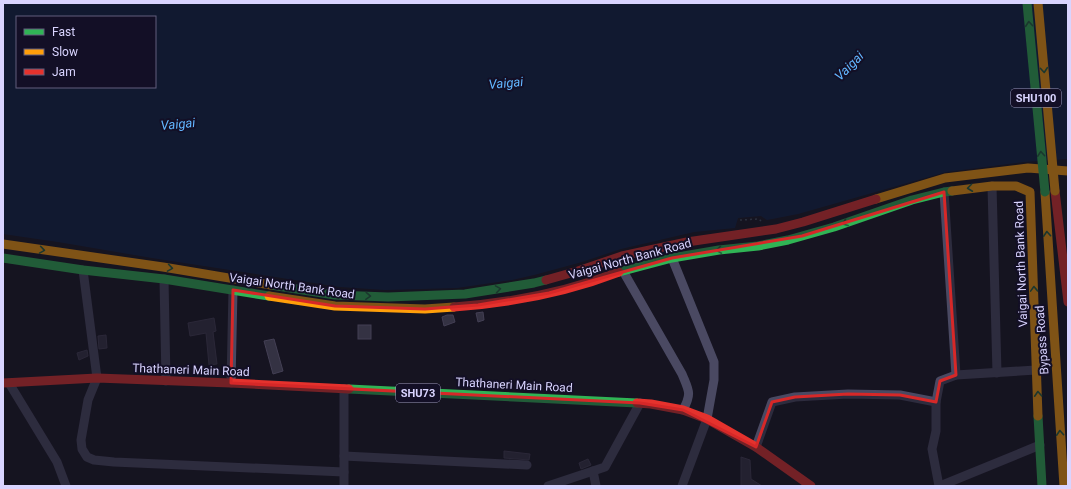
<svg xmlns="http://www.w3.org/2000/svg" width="1071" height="489" viewBox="0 0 1071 489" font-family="Roboto,sans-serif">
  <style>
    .water { fill: #0d2144; fill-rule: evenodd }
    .building { fill: #343243; stroke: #433f54 }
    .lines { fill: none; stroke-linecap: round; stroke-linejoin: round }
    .path { stroke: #44505f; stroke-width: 1.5; stroke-dasharray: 2 3; stroke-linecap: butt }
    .street { stroke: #4a4962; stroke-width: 9 }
    .fast { stroke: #30b455; stroke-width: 9 }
    .slow { stroke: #ff9f0a; stroke-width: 9 }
    .jam { stroke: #e5322d; stroke-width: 9 }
    .fast-bridge { stroke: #30b455; stroke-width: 9 }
    .slow-bridge { stroke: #ff9f0a; stroke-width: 9 }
    .oneway { stroke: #22623e }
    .marked { fill: none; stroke: #d62828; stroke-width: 3; stroke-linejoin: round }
    .labels { text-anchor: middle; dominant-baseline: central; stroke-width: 4; stroke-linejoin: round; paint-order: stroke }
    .shield { fill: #130f26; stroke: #9e99be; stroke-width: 1 }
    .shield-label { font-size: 11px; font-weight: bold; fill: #d9d4ff }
    .street-label { font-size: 12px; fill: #d9d4ff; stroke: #130f26 }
    .water-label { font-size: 13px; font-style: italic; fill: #62b6ff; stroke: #130f26 }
  </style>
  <rect width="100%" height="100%" fill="#161421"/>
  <path class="water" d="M3,3h1065v156l-44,3 -78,10 -148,42 -31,6 -6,-4 -23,2 -3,10 -41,4 -73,17 -39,13 -48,13 -22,5 -55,8 -72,2 -45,-3 -188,-29 -94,-16 -55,-8zM17,17h138v70h-138z"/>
  <g class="building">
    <path d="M483,312l1,8 -6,2 -2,-9z"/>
    <path d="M447,315h6l2,7 -11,4 -2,-9z"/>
    <path d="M214,318l2,13 -3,1 4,32 -8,1 -3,-32 -16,3 -2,-13z"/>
    <rect x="358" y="325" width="13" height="14"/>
    <path d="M106,335l1,13 -8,1 -1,-13z"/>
    <path d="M274,339l9,32 -10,3 -9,-33z"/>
    <path d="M87,350l1,6 -9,4 -2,-7z"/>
    <path d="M504,451l26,3 -1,6 -25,-2z"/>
    <path d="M741,457l9,3 1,19 11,7h-21z"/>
    <path d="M588,459l3,6 -10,4 -2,-6z"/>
  </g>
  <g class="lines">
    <path class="path" d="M740,220l19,-1 2,2"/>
    <g class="street">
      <path d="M992,186l5,187"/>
      <path d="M944,192l12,183"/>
      <path d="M672,258l42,104v18l-7,39 -25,67"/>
      <path d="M83,270l14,108 -9,22 -7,40 1,9 5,8 7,3 20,2 230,10"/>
      <path d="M623,271l59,103c7,17 10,19 1,36"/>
      <path d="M164,279l2,102"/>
      <path d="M9,383l48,79 9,24"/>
      <path d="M231,383l2,-93"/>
      <path d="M756,447l16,-45 23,-5 53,-3 52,1 36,7"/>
      <path d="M344,456l183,9"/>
      <path d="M593,471l3,15"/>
      <path d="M344,486v-97"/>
      <path d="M548,486l57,-19 35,-64"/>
      <path d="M939,486l-7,-37 4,-18v-29l4,-21 16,-6 80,-5"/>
      <path d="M940,486l100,-41"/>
    </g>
    <g class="fast">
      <path d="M3,258l80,12 81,9 105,17"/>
      <path d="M619,272l53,-14 47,-8 39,-4 30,-6 46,-13 78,-27 32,-8 8,-1"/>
      <path d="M271,285l64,10 53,2 77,-3 69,-11 12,-3"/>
      <path d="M349,389l288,14"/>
      <path d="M1038,416l4,70"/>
    </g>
    <g class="slow">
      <path d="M952,191l40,-5h24l14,6 8,224"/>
      <path d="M1045,192l19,294"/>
      <path d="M876,199l69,-21 83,-10 40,3"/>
      <path d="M3,244l160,23 108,18"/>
      <path d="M269,296l66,10 90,3 29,-2"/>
    </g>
    <g class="jam">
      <path d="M1055,191l13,111"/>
      <path d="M546,280l32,-9 44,-15 65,-14 89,-13 27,-7 73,-23"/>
      <path d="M454,307c56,-4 113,-15 165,-35"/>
      <path d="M3,383l94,-5 134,5 118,6"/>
      <path d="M637,403l14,1 32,6 24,9 49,28 55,39"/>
    </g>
    <path class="fast-bridge" d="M1027,3l18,189"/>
    <path class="slow-bridge" d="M1038,3l17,188"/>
  </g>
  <defs><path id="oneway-chevron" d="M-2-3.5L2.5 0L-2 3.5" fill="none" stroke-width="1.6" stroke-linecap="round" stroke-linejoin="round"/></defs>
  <g class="oneway">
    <use href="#oneway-chevron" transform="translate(1029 24) rotate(-95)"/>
    <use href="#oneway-chevron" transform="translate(1044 70) rotate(85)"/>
    <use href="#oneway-chevron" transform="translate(1041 154) rotate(-95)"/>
    <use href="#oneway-chevron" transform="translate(970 188) rotate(173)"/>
    <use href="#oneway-chevron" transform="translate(845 223) rotate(159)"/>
    <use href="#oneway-chevron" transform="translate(1047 234) rotate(-94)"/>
    <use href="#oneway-chevron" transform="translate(42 250) rotate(9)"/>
    <use href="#oneway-chevron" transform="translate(719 250) rotate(172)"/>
    <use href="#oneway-chevron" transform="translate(170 268) rotate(9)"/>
    <use href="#oneway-chevron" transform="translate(498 289) rotate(-9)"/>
    <use href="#oneway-chevron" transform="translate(1034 289) rotate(-92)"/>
    <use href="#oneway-chevron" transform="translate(368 296) rotate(3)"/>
    <use href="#oneway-chevron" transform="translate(1038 394) rotate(-93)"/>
    <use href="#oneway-chevron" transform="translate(1060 433) rotate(-94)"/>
  </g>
  <path d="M0 0H1071V489H0ZM944,192l12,183 -16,6 -4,21 -36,-7 -52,-1 -53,3 -23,5 -16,45 -73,-37 -43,-7 -409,-20 2,-93 102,16 90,3 53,-4 71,-12 123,-35 130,-22z" fill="#161421" fill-opacity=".55" fill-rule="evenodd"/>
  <path class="marked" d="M944,192l12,183 -16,6 -4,21 -36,-7 -52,-1 -53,3 -23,5 -16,45 -73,-37 -43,-7 -409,-20 2,-93 102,16 90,3 53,-4 71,-12 123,-35 130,-22z"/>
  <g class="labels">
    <g class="shield">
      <rect x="1011" y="89" width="50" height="18" rx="3"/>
      <rect x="396" y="384" width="44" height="18" rx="3"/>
    </g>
    <g class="shield-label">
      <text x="1036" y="98">SHU100</text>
      <text x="418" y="393">SHU73</text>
    </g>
    <g class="street-label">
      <text transform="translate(630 259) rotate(-15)">Vaigai North Bank Road</text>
      <text transform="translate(1021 264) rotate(-92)">Vaigai North Bank Road</text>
      <text transform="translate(292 286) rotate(8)">Vaigai North Bank Road</text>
      <text transform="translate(1042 340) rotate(-94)">Bypass Road</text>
      <text transform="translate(191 370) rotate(2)">Thathaneri Main Road</text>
      <text transform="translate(514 385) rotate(3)">Thathaneri Main Road</text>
    </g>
    <g class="water-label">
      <text transform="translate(849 66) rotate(-45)">Vaigai</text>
      <text transform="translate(506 83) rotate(-5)">Vaigai</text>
      <text transform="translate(178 124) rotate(-5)">Vaigai</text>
    </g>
  </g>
  <rect width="1071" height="489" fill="none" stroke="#d9d4ff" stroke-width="8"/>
  <rect x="16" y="16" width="140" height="72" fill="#130f26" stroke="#625e7d"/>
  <rect x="24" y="29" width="20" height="6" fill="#30b455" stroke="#625e7d"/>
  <text x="52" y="36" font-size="12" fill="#d9d4ff">Fast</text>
  <rect x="24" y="49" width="20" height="6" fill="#ff9f0a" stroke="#625e7d"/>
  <text x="52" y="56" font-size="12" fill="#d9d4ff">Slow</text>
  <rect x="24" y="69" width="20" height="6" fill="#e5322d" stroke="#625e7d"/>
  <text x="52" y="76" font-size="12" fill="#d9d4ff">Jam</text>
</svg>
